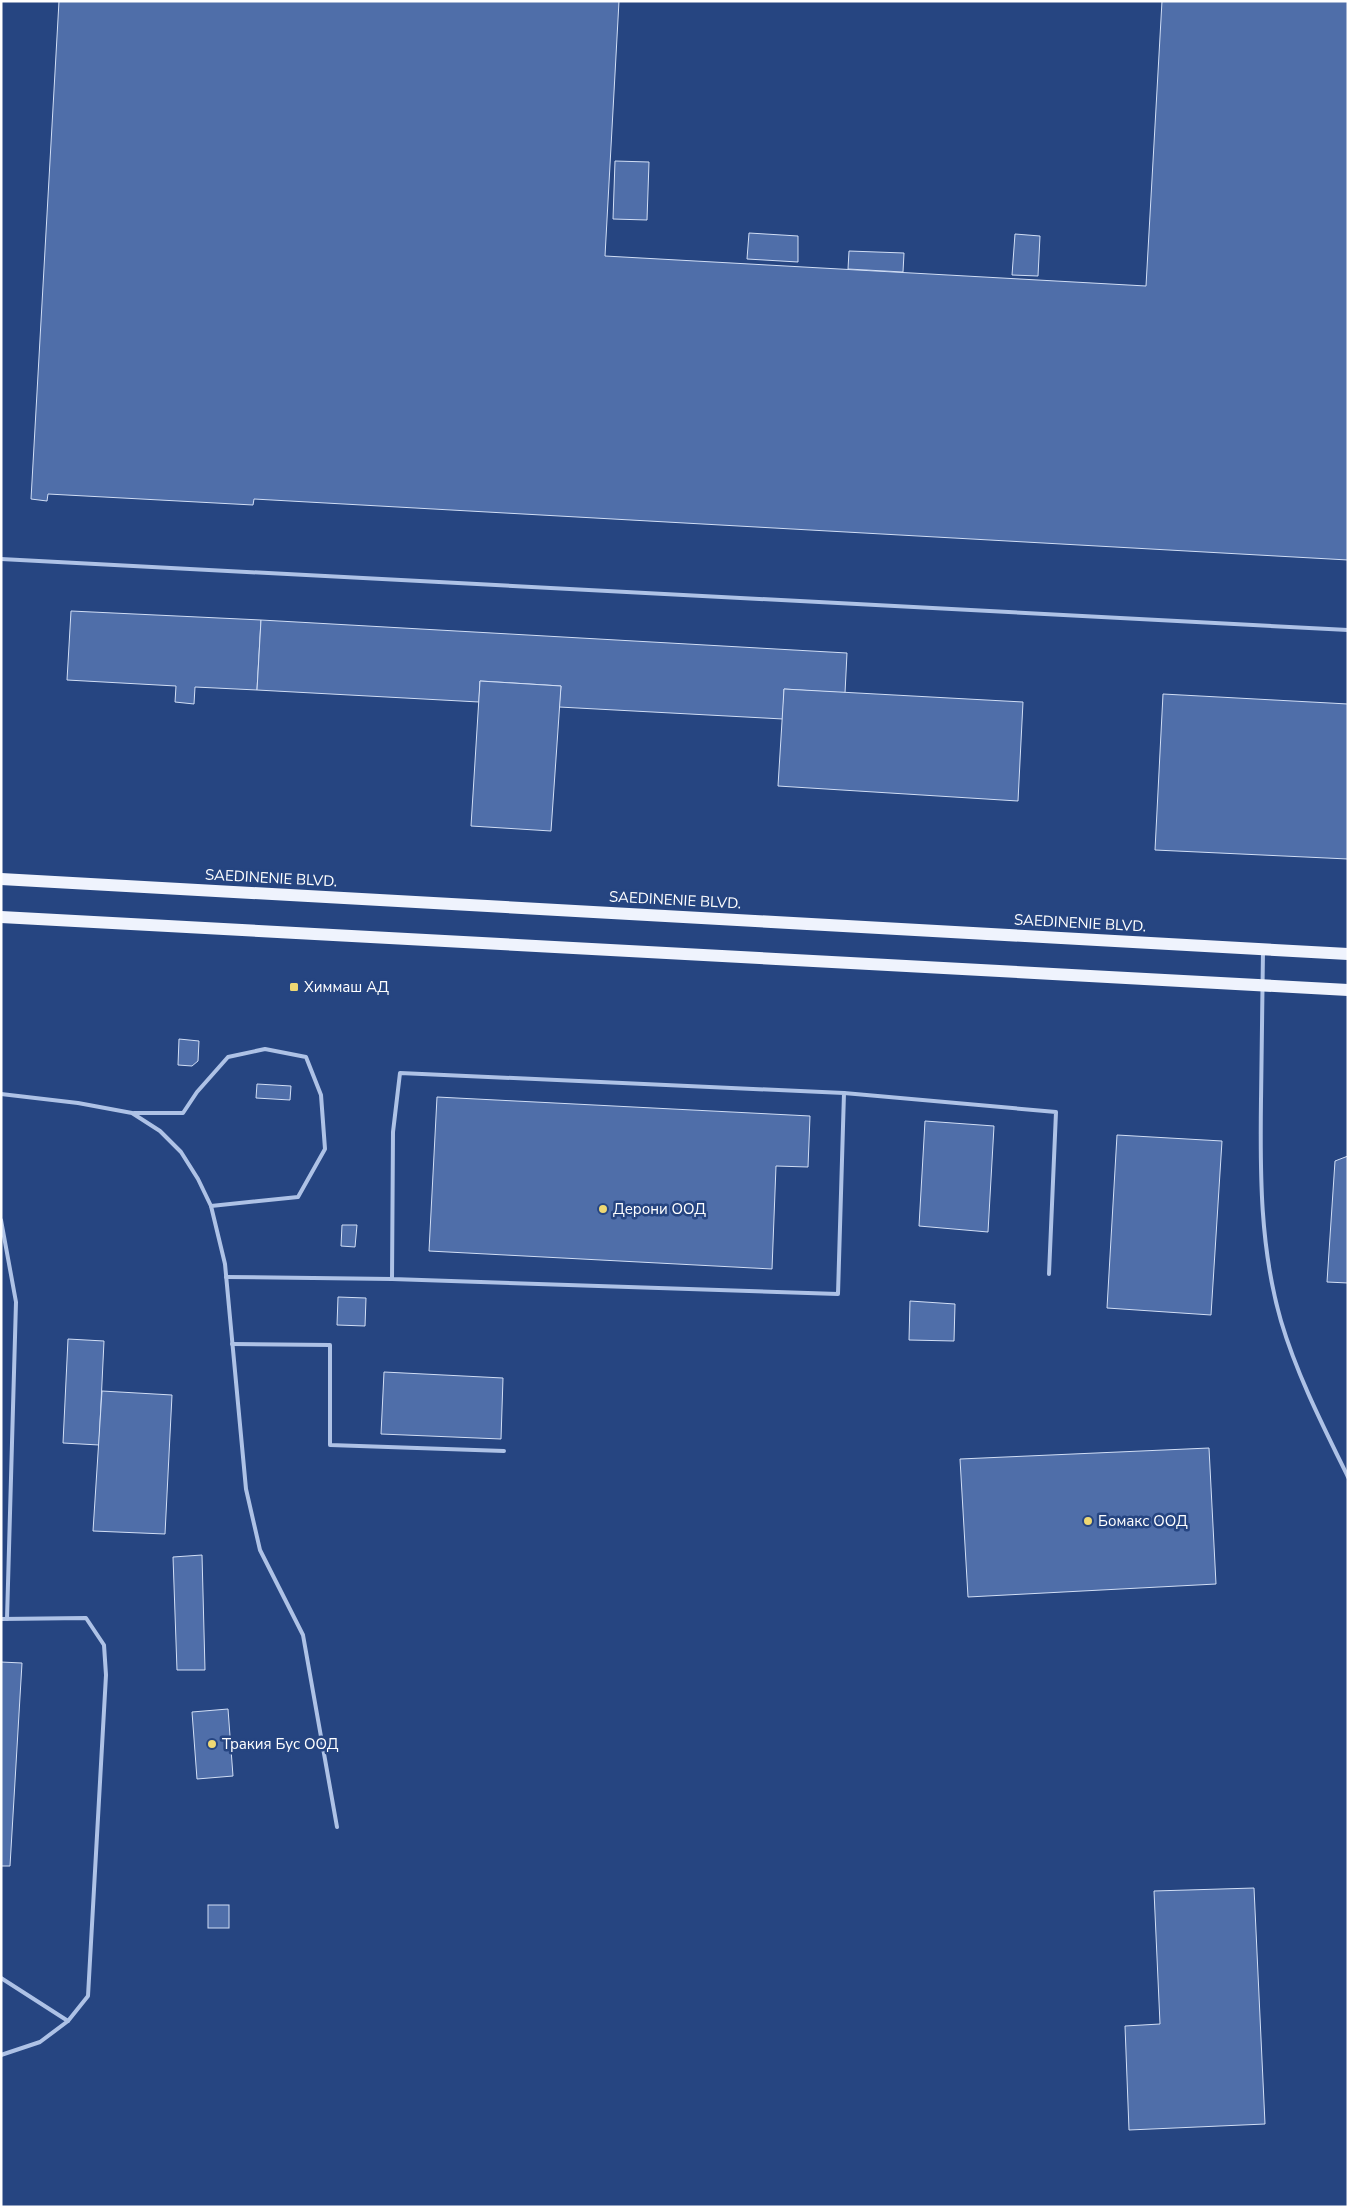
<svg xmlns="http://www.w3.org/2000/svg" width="1349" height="2208" viewBox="0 0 1349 2208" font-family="'Nunito Sans',sans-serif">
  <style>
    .building { fill: #4f6ea9; stroke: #d1def5 }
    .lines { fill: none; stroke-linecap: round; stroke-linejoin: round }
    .lane { stroke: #aec2e6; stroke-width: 4 }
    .primary { stroke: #eff3fd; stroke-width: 12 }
    .poi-dot { fill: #efd873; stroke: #264581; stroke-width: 2 }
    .labels { text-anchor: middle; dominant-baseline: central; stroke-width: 5; stroke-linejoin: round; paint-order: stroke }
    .street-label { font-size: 15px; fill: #fff; stroke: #264581 }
    .poi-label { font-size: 15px; fill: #fff; stroke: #264581; text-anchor: start }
  </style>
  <rect width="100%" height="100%" fill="#264581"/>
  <g class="building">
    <path d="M59,1h560l-14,255 541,30 16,-285h186v559l-1094,-61 -1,6 -205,-11 -1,7 -16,-2z"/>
    <path d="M615,161l34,1 -2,58 -34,-1z"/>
    <path d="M749,233l49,3v26l-51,-3z"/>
    <path d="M1015,234l25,2 -2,40 -26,-1z"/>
    <path d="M849,251l55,2 -1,19 -55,-3z"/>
    <path d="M71,611l190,9 -4,70 -62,-3 -1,17 -19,-2 1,-16 -109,-6z"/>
    <path d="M261,620l586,33 -2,40 -61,-4 -1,30 -224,-12 2,-21 -81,-5 -1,21 -222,-12z"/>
    <path d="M480,681l81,5 -10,145 -80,-5z"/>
    <path d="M784,689l239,13 -5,99 -240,-15z"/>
    <path d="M1163,694l185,10v155l-193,-9z"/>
    <path d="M179,1039l20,2 -1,20 -6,5 -14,-1z"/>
    <path d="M257,1084l34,2 -1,14 -34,-2z"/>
    <path d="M437,1097l373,19 -2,51 -32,-1 -4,103 -343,-18z"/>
    <path d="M925,1121l69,5 -6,106 -69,-6z"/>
    <path d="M1117,1135l105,6 -11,174 -104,-7z"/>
    <path d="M1348,1156v127l-21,-1 8,-121z"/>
    <path d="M342,1225h15l-2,22 -14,-1z"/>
    <path d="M338,1297l28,1 -1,28 -28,-1z"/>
    <path d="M910,1301l45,3 -1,37 -45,-1z"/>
    <path d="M68,1339l36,2 -5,104 -36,-2z"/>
    <path d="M384,1372l119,6 -2,61 -120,-5z"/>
    <path d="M102,1391l70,4 -7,139 -72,-3z"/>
    <path d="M1209,1448l7,136 -248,13 -8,-138z"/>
    <path d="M202,1555l3,115h-28l-4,-113z"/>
    <path d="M1,1662l21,1 -12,203h-9z"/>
    <path d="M228,1709l5,67 -36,3 -5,-67z"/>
    <path d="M1254,1888l11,236 -136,6 -4,-104 35,-2 -6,-133z"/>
    <rect x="208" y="1905" width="21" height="23"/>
  </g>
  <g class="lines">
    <g class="lane">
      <path d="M1,559l1347,71"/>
      <path d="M1263,951c-1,50 -1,99 -2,148 -1,75 -1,149 20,222 16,54 42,105 67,156"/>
      <path d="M844,1093l212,19 -7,162"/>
      <path d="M1,1094l77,9 54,10 28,18 21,21 17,27 13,27 14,58 21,225 14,61 43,85 34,192"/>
      <path d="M134,1113h49l14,-21 31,-35 37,-8 41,8 15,38 4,54 -27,48 -87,9"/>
      <path d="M1,1220l15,82 -9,317"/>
      <path d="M226,1277l166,2 1,-147 7,-59 444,20 -6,201 -446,-15"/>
      <path d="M232,1344l98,1v100l174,6"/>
      <path d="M1,1619l85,-1 18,27 2,30 -18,321 -20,25 -28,21 -39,13"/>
      <path d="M1,1978l67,43"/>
    </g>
    <g class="primary">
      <path d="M1,879l1347,75"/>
      <path d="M1,917l1347,73"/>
    </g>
  </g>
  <g class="poi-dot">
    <rect x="289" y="982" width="10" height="10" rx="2.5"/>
    <circle cx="603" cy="1209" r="5"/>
    <circle cx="1088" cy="1521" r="5"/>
    <circle cx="212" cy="1744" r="5"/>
  </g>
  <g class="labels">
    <g class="street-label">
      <text transform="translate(271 878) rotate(3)">SAEDINENIE BLVD.</text>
      <text transform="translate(675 900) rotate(3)">SAEDINENIE BLVD.</text>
      <text transform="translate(1080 923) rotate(3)">SAEDINENIE BLVD.</text>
    </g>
    <g class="poi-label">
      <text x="304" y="987">Химмаш АД</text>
      <text x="613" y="1209">Дерони ООД</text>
      <text x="1098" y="1521">Бомакс ООД</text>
      <text x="222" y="1744">Тракия Бус ООД</text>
    </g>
  </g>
  <rect width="1349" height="2208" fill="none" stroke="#ffffff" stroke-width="5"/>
</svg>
